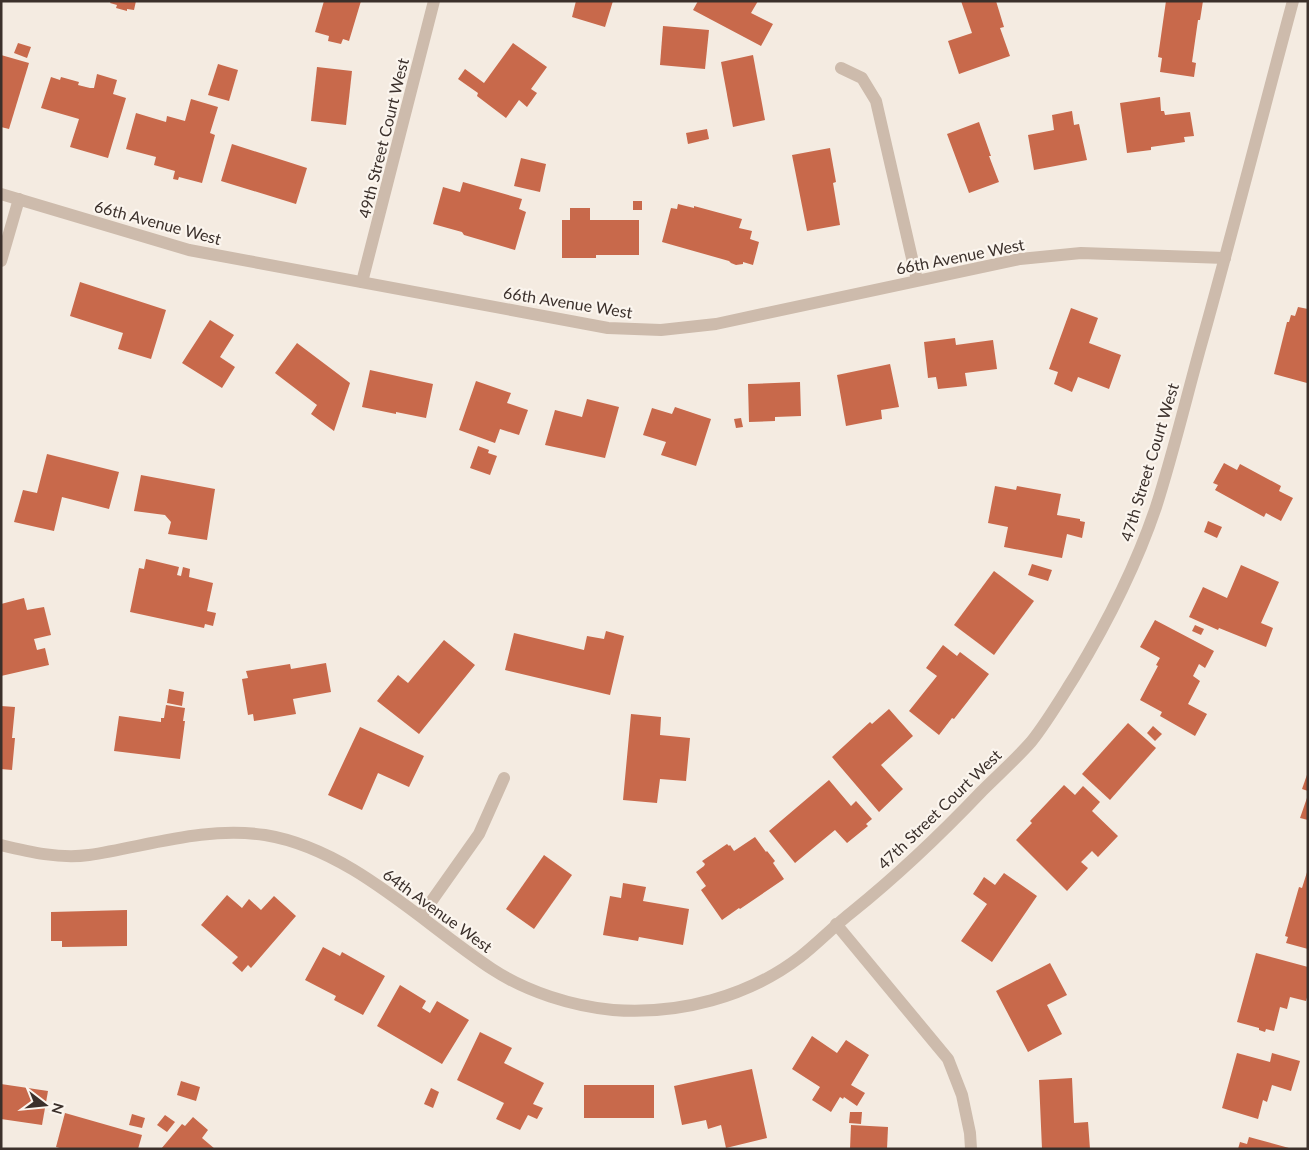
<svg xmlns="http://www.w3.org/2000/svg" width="1309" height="1150" viewBox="0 0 1309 1150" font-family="Lato,sans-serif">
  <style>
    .building { fill: #c8694b }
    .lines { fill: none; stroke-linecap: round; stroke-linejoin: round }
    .street { stroke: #cdbbac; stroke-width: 12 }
    .labels { text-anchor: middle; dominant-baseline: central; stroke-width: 4.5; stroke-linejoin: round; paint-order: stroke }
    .street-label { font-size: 16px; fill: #3b302b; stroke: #fbf5ee }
  </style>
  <rect width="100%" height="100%" fill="#f4ebe1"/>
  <g class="building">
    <path d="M111,1h25l-2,9 -7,-1v2l-11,-3 1,-3 -7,-2z"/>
    <path d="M324,1h37l-12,40 -6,-2 -2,5 -13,-3 1,-5 -14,-4z"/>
    <path d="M576,1h37l-8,26 -33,-10z"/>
    <path d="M698,1h60l-7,12 22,11 -12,22 -68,-36z"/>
    <path d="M961,1h35l8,26 -4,1 10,28 -51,18 -11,-33 24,-8z"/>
    <path d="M1166,1h37l-3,19h-2l-6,42 4,1 -2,14 -34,-5 2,-14 -4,-1z"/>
    <path d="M663,26l46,4 -4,39 -45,-4z"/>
    <path d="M18,43l13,4 -4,11 -13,-5z"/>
    <path d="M513,43l34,24 -16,22 6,4 -10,14 -8,-7 -13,18 -29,-22 1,-3 -20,-14 7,-10 19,14z"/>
    <path d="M1,55l28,8 -20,66 -8,-2z"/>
    <path d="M753,55l12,65 -32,7 -12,-65z"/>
    <path d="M218,64l20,6 -9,31 -21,-6z"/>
    <path d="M317,67l35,4 -6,54 -35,-4z"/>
    <path d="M97,74l20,6 -4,14 13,4 -18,60 -38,-11 9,-28 -38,-11 10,-31 9,3 1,-3 18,5 -1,3 12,3h4z"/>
    <path d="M1160,97l1,14h3l1,4 25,-3 4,24 -10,1 1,5 -34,5v3l-24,3 -7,-50z"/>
    <path d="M191,99l27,8 -8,26 5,2 -13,48 -23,-6 -1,3 -5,-1 2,-8 -21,-6 2,-8 -30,-8 10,-36 30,9 1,-6 18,5z"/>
    <path d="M1072,111l2,14 5,-1 8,36 -53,10 -6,-35 26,-5 -2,-15z"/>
    <path d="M979,122l12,34h-2l10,26 -30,11 -22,-59z"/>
    <path d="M707,129l2,10 -21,5 -2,-11z"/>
    <path d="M232,144l75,24 -11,36 -75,-23z"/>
    <path d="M830,148l6,34 -3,1 7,42 -33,6 -15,-76z"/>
    <path d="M521,158l25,6 -6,28 -26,-6z"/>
    <path d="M463,182l59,17 -3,10 7,3 -11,38 -51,-15 -2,-3 -29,-8 10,-37 17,5z"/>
    <rect x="633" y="201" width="9" height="9"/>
    <path d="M678,204l16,4v-2l48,13 -3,9 13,3 -2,8 9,3 -6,23 -10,-3v2l-7,1 -5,-2 -2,-2 -67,-19 9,-34 6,1z"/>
    <path d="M570,208h20v12h49v35h-43v3h-34v-38h8z"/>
    <path d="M80,282l86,28 -15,49 -33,-10 5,-16 -53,-17z"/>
    <path d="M1298,307l10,2 -1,74 -33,-9 13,-52h2l2,-7 4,1z"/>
    <path d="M1071,308l27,10 -9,25 32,12 -12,34 -31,-12 -6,15 -18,-8 4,-12 -9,-3z"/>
    <path d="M210,320l24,15 -14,22 15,10 -13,21 -40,-25z"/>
    <path d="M955,338l1,7 37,-5 4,29 -32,4 2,13 -29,3 -2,-12 -8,1 -4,-36z"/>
    <path d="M297,343l53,40 -16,48 -23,-17 6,-9 -42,-32z"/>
    <path d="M890,364l9,43 -18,3 1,9 -36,7 -9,-51z"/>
    <path d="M370,370l63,14 -7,34 -30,-6v2l-34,-7z"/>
    <path d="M476,381l35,12 -4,10 21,7 -9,25 -19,-6 -5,14 -36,-13z"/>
    <path d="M800,382l1,34 -26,1v4l-26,1 -1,-38z"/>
    <path d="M587,399l32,8 -14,51 -60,-13 10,-35 27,7z"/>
    <path d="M675,407l36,12 -15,47 -35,-11 5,-13 -23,-7 9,-27 20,6z"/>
    <path d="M741,418l2,9 -7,1 -2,-9z"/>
    <path d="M478,446l11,4 -1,3 9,3 -7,19 -20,-7z"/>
    <path d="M47,454l72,18 -10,37 -47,-12 -8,34 -40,-9 9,-32 14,3z"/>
    <path d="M1224,463l13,7 3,-6 41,22 -2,5 14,7 -12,23 -15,-8 -2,4 -49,-27 3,-5 -5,-2z"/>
    <path d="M141,475l74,14 -8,51 -39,-6 3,-12 -6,-7 -31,-4z"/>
    <path d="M995,486l21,4 1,-4 44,8 -4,21 23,4v2l5,1 -3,16 -15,-4 -5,24 -58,-11 4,-20 -20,-4z"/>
    <path d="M1208,521l14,6 -5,11 -13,-6z"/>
    <path d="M146,559l33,8 -2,8 4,1 2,-9 7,2 -1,8 24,6 -6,28 9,2 -3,13 -8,-2 -1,4 -74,-16 9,-44 5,1z"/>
    <path d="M1032,564l20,6 -4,11 -20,-6z"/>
    <path d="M1241,565l38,17 -18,41 12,5 -7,19 -47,-19 -1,2 -29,-13 14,-30 24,11z"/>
    <path d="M994,571l40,30 -40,54 -40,-30z"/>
    <path d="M24,598l3,12 17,-3 7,28 -17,4 3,11 8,-2 4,17 -48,11v-72z"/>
    <path d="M1155,620l59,31 -9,17 -6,-4 -6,12 7,5 -12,23 19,10 -12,22 -35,-20 2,-4 -22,-12 18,-34 -2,-1 4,-7 -20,-11z"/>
    <path d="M1195,625l9,4 -3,6 -9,-4z"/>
    <path d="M606,631l18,5 -14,59 -105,-25 9,-37 70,17 3,-14 17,3z"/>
    <path d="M444,640l31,25 -56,69 -42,-33 21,-26 10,8z"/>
    <path d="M943,645l14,11 3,-4 29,22 -35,45 -2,-1 -13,17 -30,-24 28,-35 -11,-8z"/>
    <path d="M326,663l5,29 -38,7 3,15 -42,7 -1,-7 -5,1 -6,-36 6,-1 -2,-7 44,-7 1,5z"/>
    <path d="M169,689l15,3 -2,14 -15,-3z"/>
    <path d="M166,705l19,3 -2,13h2l-5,38 -66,-8 5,-35 42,6v-4h3z"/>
    <path d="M1,706l14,1 -3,31h3l-3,32 -11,-1z"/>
    <path d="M889,709l24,27 -32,29 22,24 -24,23 -47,-55 38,-35 2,2z"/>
    <path d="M631,714l30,3 -1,18 30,3 -4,43 -26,-2 -3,24 -34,-3z"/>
    <path d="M1128,723l28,25 -46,52 -28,-26z"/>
    <path d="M1153,726l9,8 -7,7 -8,-8z"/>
    <path d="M360,727l64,29 -15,31 -31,-14 -16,37 -34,-15z"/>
    <path d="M1308,772v19l-6,-2z"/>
    <path d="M829,780l22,26 5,-5 16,18 -6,5 2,2 -21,17 -12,-13 -40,33 -26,-32z"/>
    <path d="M1064,785l11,10 8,-9 17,16 -8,9 26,25 -20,21 -6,-6 -11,11 7,6 -21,23 -51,-51 16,-17 -2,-2z"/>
    <path d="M1308,795v25l-8,-2z"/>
    <path d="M755,837l11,15 1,-1 8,10 -2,2 11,16 -44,30 -1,-1 -17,12 -21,-30 5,-4 -10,-14 8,-6 1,-2 -3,-3 25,-17 2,2 1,-1 4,6z"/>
    <path d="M544,855l28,20 -38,54 -28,-20z"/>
    <path d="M1308,869v80l-22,-6 2,-6 -3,-1 14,-49 3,1z"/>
    <path d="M1004,873l33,23 -45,66 -31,-21 26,-37 -14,-10 11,-17 11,8z"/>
    <path d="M623,883l23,4 -3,14 46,8 -6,36 -44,-8 -1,4 -35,-6 7,-39 11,2z"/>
    <path d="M227,895l15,13 7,-9 12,11 13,-14 22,20 -45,52 -3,-3 -6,7 -10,-9 6,-6 -37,-32z"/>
    <path d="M127,910v36l-65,1v-6h-11v-29z"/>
    <path d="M323,947l17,9 2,-4 43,24 -22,39 -29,-15 2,-4 -31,-16z"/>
    <path d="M1256,953l52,14v27l-2,7 -16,-4 -3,12 -7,-2 -6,24 -8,-2 -1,3 -6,-2v-2l-22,-6z"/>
    <path d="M1050,963l17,32 -20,10 15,29 -34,18 -32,-61z"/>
    <path d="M400,985l26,16 -4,7 8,5 7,-12 32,19 -27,44 -65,-38z"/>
    <path d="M480,1032l32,16 -8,15 40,20 -11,21 10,4 -6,11 -9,-4 -8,15 -24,-11 8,-16 -47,-23z"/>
    <path d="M812,1036l25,17 9,-13 23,15 -18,30 14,8 -8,13 -13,-9 -1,2 -3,-2 -9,15 -19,-12 8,-13 -28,-18z"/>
    <path d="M1237,1053l33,9 2,-9 28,8 -9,30 -19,-6 -5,17 -4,-2 -5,19 -36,-11z"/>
    <path d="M752,1069l15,69 -41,10 -5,-23 -13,4 -2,-9 -24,5 -8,-39z"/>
    <path d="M1072,1078l2,45 14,-1 2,27h-48l-3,-69z"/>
    <path d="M181,1081l19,6 -4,14 -19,-6z"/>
    <path d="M1,1084l47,7 -6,34 -41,-6z"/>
    <rect x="584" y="1085" width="70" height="33"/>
    <path d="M431,1088l8,4 -6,16 -9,-4z"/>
    <path d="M850,1112h12l-1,12 -12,-1z"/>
    <path d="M65,1113l77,22 -4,14h-75l-7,-2z"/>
    <path d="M132,1114l13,4 -3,10 -13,-3z"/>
    <path d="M165,1115l10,7 -8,10 -10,-7z"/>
    <path d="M193,1117l15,13 -6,8 13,11h-54l21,-25 3,2z"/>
    <path d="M851,1125l37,2 -1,22h-37z"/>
    <path d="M1249,1137l40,11v1h-51l2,-7 7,2z"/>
  </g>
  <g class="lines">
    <g class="street">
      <path d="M841,68l21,10 14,23 41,179"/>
      <path d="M1,194l188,56 419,78 53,2 55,-6 304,-65 61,-6 144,5"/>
      <path d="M1,261l18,-62"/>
      <path d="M362,282l72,-281"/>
      <path d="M1,845c29,7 58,14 88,10 59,-9 116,-29 176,-20 86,14 157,88 227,134 35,23 80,37 121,41 65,5 135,-13 187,-53 18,-14 34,-31 52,-45 46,-37 89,-78 130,-121 16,-16 34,-32 49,-49 16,-20 30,-44 44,-66 32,-53 61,-110 81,-169 17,-53 30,-108 45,-162 32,-114 61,-229 92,-344"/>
      <path d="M421,916l58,-82 25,-56"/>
      <path d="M836,924l112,135 14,36 8,38 1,16"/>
    </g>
  </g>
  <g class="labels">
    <g class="street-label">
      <text transform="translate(383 138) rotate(-76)">49th Street Court West</text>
      <text transform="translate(158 222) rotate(15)">66th Avenue West</text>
      <text transform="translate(960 256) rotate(-11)">66th Avenue West</text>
      <text transform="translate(568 302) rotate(9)">66th Avenue West</text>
      <text transform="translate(1149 462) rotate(-73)">47th Street Court West</text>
      <text transform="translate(939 809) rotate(-44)">47th Street Court West</text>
      <text transform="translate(438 910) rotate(36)">64th Avenue West</text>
    </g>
  </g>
  <rect width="1309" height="1150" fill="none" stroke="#3b302b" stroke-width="5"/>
  <g transform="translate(45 1105) rotate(106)" stroke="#fbf5ee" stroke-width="4" paint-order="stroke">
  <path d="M0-4L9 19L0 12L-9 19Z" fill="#3b302b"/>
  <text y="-8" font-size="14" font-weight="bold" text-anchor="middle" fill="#3b302b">N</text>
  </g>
</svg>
